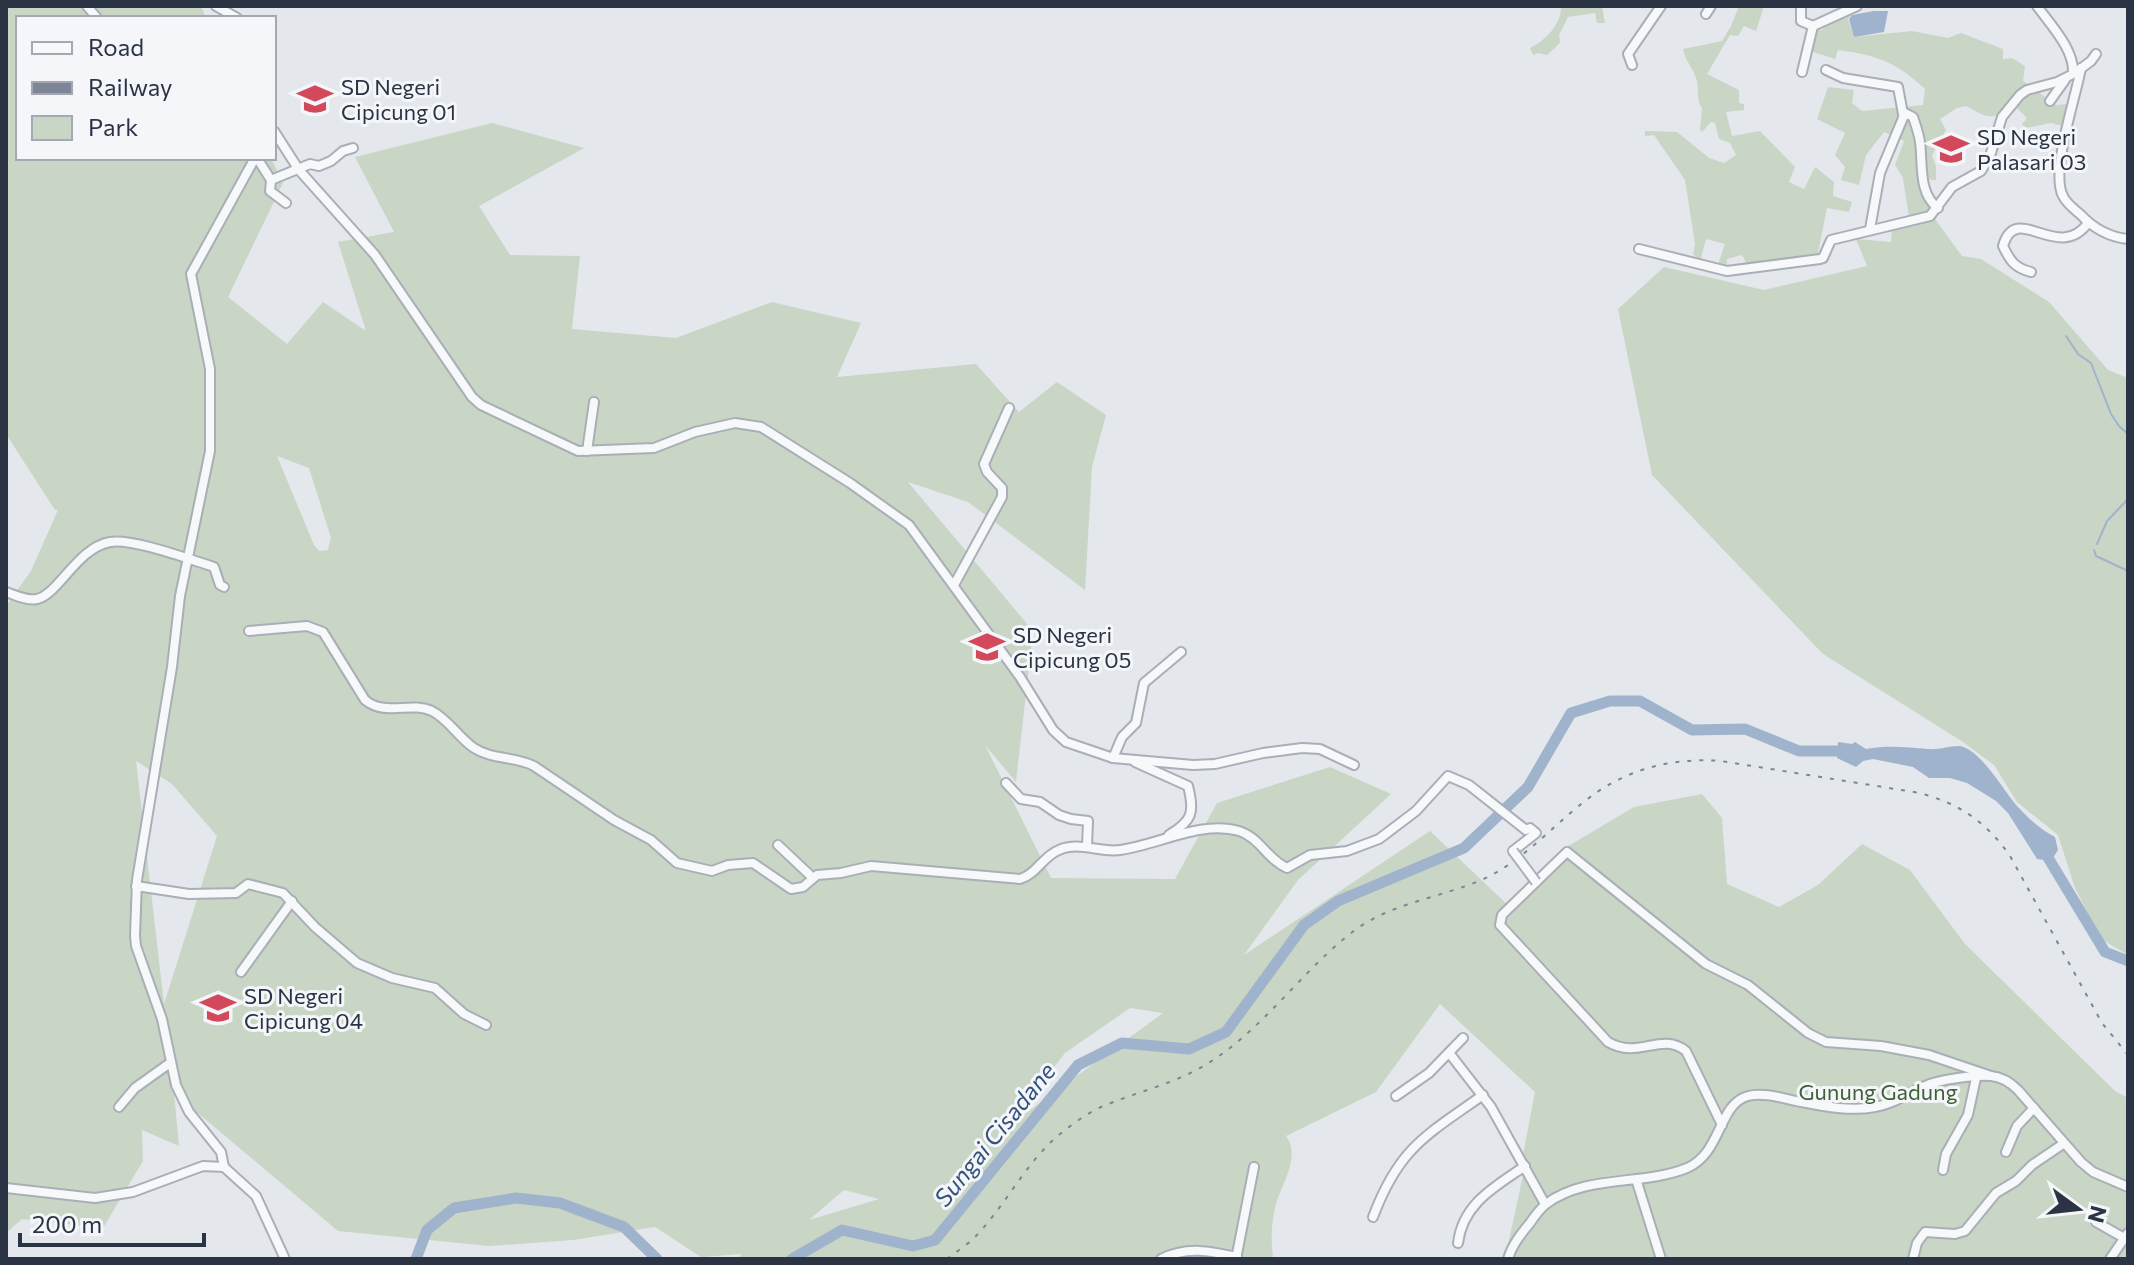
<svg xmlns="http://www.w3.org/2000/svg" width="2134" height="1265" viewBox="0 0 2134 1265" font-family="Commissioner,sans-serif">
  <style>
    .green { fill: #c9d6c5; fill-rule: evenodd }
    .water { fill: #9fb4cc }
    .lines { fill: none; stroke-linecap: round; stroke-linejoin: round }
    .stream { stroke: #9fb4cc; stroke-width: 2 }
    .river { stroke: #9fb4cc; stroke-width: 11 }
    .minor-casing { stroke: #a9aeb7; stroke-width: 12 }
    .minor { stroke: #f7f8fa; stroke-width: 8 }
    .rail { stroke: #7d8696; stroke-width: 2; stroke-dasharray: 4 8; stroke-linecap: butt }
    .minor-bridge-casing { stroke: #a9aeb7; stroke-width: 12; stroke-linecap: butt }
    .minor-bridge { stroke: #f7f8fa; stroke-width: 8 }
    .labels { text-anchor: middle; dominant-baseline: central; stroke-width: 6; stroke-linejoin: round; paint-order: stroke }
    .poi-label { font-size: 22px; fill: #2b3445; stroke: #f4f6f9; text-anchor: start }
    .park-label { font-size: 22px; fill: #3f6138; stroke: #f4f6f9 }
    .water-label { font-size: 24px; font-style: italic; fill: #34527a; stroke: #f4f6f9 }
  </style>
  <rect width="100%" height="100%" fill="#e4e7ec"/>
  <g class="green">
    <path d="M6,6h195l5,12h-188v140h253l12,25 -55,114 59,47 36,-42 43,29 -28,-89 56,-10 -39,-75 137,-34 92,25 -105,58 31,49 70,1 -8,73 104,9 96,-36 89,21 -24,54 139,-13 43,48 38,-30 49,33 -14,52 -7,123 -117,-88 -60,-20 125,149 -17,151 -31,-37 66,133 124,1 42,-76 113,-36 61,27 -93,86 -54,75 186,-124 84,80 2,-6 44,-54 74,-44 68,-13 20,24 5,66 52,23 39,-22 44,-41 48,26 55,74 150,147 13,7v161h-623l20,-93 -2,-11 12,-63 -95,-88 -64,88 -90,44c16,22 -6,49 -11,72 -4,17 -4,34 -2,51h-536l5,-5 -41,3 -46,-30 -82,13 -84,6 -151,-15 -164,-138 5,53 -37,-16 1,31 -40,67 -81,-9 -16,14v-627l25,-35 27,-61h-3l-49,-76zM277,456l32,12 22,70 -3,12 -9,1 -5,-6zM136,761l36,23 45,52 -53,168zM1130,1008l33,5 -155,113 57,-73zM844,1190l35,9 -70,21 1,-1z"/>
    <path d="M1561,6h41l3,17h-8l-2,-10 -27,4 -9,18 1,8 -13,12 -9,-2 -5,2 -3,-7c15,-7 32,-24 31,-42z"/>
    <path d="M1739,6h25l-8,25 -12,-5 -6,10 -8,-1 -23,39 32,16v13l5,1v6l-18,2 6,24 28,-5 35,36 -6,15 15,7 11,-22 19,15 -1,14 19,6 -3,10 -22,-4 -10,50 -71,5 -4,-8 -15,4v9l-10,-1 8,-23 -19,-5 -6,22 -7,-7 2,-10 -10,-64 -31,-45 -9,1v-5l32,1 32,26 15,5 12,-8 -6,-12 -11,-4 -4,-16 -4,-1 -9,10 -2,-2 2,-22c-6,-9 -3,-17 -5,-27 -3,-12 -12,-20 -14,-32l39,-8 9,-15z"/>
    <path d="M1840,6h4l7,9 -3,4 6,18 58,-6 36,7 13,-5 42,16v10l9,-1 13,8 -2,15 33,24 13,-1 -7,22 -11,-3 -25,5 -4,-4 5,-6 -12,-12c-22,14 -27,13 -49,0l-9,2 -17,11 6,11 -14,25 4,12v13h-5l-5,-6 -5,3 11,38 30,41 19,3 68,43 59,68 20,8v577l-27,-16 -26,-51 -17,-53 -41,-33 -23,-37 -31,-23 -140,-88 -171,-179 -34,-166 46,-42 100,23 103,-24 -11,-27 35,3 1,-15 18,-3 -7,-46 -8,-13 9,-24 -20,-9 -18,23 -7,30 -18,-5 4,-13 -10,-12 10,-22 -28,-14 11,-32 26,3 -2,13 10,8 61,-6 2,-16c-29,-27 -48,-34 -87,-39l-3,9 -28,-9 2,-22 13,2z"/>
  </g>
  <g class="water">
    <path d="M1874,11h14l-4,21 -30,5 -5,-18 3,-4z"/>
    <path d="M1838,742l14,2 3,-2 11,7c22,-4 40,-2 62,0 11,1 21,-3 30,-3 21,0 47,47 60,61 12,13 23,23 37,30l3,13 -7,11 -14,-2 -29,-46 -12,-12 -29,-18 -17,-5h-21l-16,-11 -40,-8 -10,2 -7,6 -19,-9z"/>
  </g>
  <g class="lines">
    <g class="stream">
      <path d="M2066,336l12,18 13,9 20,51 8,12 9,8"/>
      <path d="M2097,544l10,-23 21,-22"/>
      <path d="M2094,550l2,6 32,15"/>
    </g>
    <g class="river">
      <path d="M2044,851l61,101 23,9"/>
      <path d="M416,1259l11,-29 27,-22 62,-10 44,5 64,24 33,32"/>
      <path d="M792,1259l50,-29 71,16 22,-6 143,-175 44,-22 67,6 37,-17 78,-107 34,-24 126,-53 64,-61 43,-74 39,-12h30l52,29 53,-1 54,22h51"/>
    </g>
    <g class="minor-casing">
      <g id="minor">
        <path d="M87,6l10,12"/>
        <path d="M216,6l21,12"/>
        <path d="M1801,6v15l12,5"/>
        <path d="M1706,14l5,-8"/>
        <path d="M1632,65l-4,-11 33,-48"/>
        <path d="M2081,68c-5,29 -31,104 -18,128 3,7 11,13 17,18 13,14 28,23 48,25"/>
        <path d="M1826,70l17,8 55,9 5,27"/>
        <path d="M2079,70l12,-9 5,-7"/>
        <path d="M1802,72l11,-46 44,-20"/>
        <path d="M2050,101l15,-21"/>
        <path d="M274,131l25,39 76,85 97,142 9,8 97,46 76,-3 41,-16 40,-9 26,4 89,56 59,42 111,152 33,53 13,12 47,16 80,7 22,-1 48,-11 39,-5 18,1 34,16"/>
        <path d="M257,158l14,22 -1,11 16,12"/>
        <path d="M271,180l39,-16 9,2 12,-5 12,-10 10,-3"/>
        <path d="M1870,229l10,-56 25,-60 8,4c3,9 6,17 7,25 3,22 -2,51 18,66"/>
        <path d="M1639,249l88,22 93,-12 3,-1 8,-18 99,-24 22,-29 29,-16 9,-15 12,-39 18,-22 7,-5 30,-8 16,-8c2,-24 -23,-50 -36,-68"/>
        <path d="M2031,272c-16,-4 -21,-11 -28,-26 13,-46 55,18 85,-23"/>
        <path d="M587,451l7,-49"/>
        <path d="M954,585l48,-88v-9l-15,-16 -3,-8 25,-56"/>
        <path d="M6,592c9,3 21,9 31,7 22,-5 40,-51 73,-57 23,-4 81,18 104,25l6,18 4,2"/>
        <path d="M249,631l58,-5 16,6 42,68c21,17 45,1 67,11 16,8 27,27 42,37 18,12 41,8 60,18l80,54 37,20 26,23 35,8 16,-6 25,-2 38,26 12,-2 14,-12 24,-2 30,-7 149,13c17,-5 23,-23 39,-29 20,-9 41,3 61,0 38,-5 81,-30 119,-19 20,6 29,29 48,37l23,-13 37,-4 32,-12 37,-28 32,-35 21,9 57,45 4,-2 6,5 -23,18"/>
        <path d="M1113,758l9,-21 14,-14 8,-40 37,-31"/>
        <path d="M1135,762l53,24c7,27 4,35 -19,49"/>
        <path d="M1006,783l15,16 19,3 19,13 12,4 17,2 -1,26"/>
        <path d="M778,845l35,33"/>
        <path d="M136,886l53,8 47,-1 12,-9 35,9 32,34 42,36 35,15 43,10 29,26 22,11"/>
        <path d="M241,972l51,-71"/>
        <path d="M1450,1054l41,53 54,97"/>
        <path d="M1396,1096l33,-23 34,-35"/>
        <path d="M119,1107l16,-19 35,-25"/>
        <path d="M1722,1125l-36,-74c-25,-20 -47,9 -78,-9l-108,-117 2,-10 65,-63 139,112 42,21 60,48 18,9 55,4 48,9 62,21"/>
        <path d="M2006,1152l11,-26 17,-18"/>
        <path d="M224,1167l-3,-15 -32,-40 -13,-27 -14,-66 -26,-73 -1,-10 2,-56 35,-213 8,-71 30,-145v-82l-19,-95 64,-116"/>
        <path d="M1943,1170l3,-16 22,-39 8,-37"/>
        <path d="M1636,1179l25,80"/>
        <path d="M6,1188l89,10 38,-6 70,-26 21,1 32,29 29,63"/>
        <path d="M1373,1217c26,-69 52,-81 110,-122"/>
        <path d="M2096,1222l30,17"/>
        <path d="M1458,1243c5,-40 37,-56 67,-77"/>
        <path d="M1161,1259c26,-13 49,-8 76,-2"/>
        <path d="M1236,1259l18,-92"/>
        <path d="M1508,1259c4,-14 13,-25 22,-36 4,-6 10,-14 16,-19 40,-30 97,-18 141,-36 35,-15 31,-64 61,-72 15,-4 34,2 48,5 26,5 53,11 79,6 19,-3 33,-14 50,-21 15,-7 50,-11 66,-10 11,1 20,7 27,14l63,72 12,10 35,15"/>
        <path d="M1913,1259l4,-16 8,-11 30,2 10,-3 31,-38 20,-12 16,-16 31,-21"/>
        <path d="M2110,1259l18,-26"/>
      </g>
    </g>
    <use href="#minor" class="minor"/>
    <path class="rail" d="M947,1259c9,-7 20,-14 28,-22 31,-32 51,-75 85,-103 14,-11 30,-23 46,-29 34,-14 70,-22 101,-41 58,-36 95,-94 148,-134 40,-29 92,-33 135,-54 36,-19 63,-50 95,-75 39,-31 86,-44 136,-40l193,31c42,9 72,29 96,64l92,167 26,32"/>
    <g class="minor-bridge-casing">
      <path id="minor-bridge" d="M1513,851l23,31"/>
    </g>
    <use href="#minor-bridge" class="minor-bridge"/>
  </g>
  <defs>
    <g id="school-bare" transform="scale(2.76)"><path d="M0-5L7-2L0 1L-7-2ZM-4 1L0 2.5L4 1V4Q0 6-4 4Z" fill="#d1495b" stroke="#f4f6f9" stroke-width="2.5" paint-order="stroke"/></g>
  </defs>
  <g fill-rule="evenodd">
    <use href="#school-bare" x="315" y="99"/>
    <use href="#school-bare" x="1951" y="149"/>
    <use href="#school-bare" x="987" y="647"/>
    <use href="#school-bare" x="218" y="1008"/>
  </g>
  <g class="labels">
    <g class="poi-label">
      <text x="341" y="86">SD Negeri<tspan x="341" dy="25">Cipicung 01</tspan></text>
      <text x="1977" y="136">SD Negeri<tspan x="1977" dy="25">Palasari 03</tspan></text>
      <text x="1013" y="634">SD Negeri<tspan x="1013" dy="25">Cipicung 05</tspan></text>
      <text x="244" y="995">SD Negeri<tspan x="244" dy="25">Cipicung 04</tspan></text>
    </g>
    <g class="park-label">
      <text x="1878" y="1091">Gunung Gadung</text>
    </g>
    <g class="water-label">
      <text transform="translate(994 1134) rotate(-51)">Sungai Cisadane</text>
    </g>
  </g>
  <rect width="2134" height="1265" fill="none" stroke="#2b3445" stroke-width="16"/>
  <rect x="16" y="16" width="260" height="144" fill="#f4f6f9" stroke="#a4a8b1" stroke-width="2"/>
  <rect x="32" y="42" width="40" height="12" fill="#f7f8fa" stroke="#a4a8b1" stroke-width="2"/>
  <text x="88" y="56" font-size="24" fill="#2b3445">Road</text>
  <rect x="32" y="82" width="40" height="12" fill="#7d8696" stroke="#a4a8b1" stroke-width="2"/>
  <text x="88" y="96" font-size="24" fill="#2b3445">Railway</text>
  <rect x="32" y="116" width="40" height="24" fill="#c9d6c5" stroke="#a4a8b1" stroke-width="2"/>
  <text x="88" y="136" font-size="24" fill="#2b3445">Park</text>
  <g transform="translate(2078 1209) rotate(105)" stroke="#f4f6f9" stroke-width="6" paint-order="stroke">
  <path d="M0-6L14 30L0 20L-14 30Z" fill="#2b3445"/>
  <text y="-12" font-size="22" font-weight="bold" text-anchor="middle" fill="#2b3445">N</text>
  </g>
  <path d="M20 1233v12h184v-12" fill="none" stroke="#2b3445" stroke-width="4"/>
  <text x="32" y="1233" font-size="24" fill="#2b3445" stroke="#f4f6f9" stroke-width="6" paint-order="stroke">200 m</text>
</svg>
